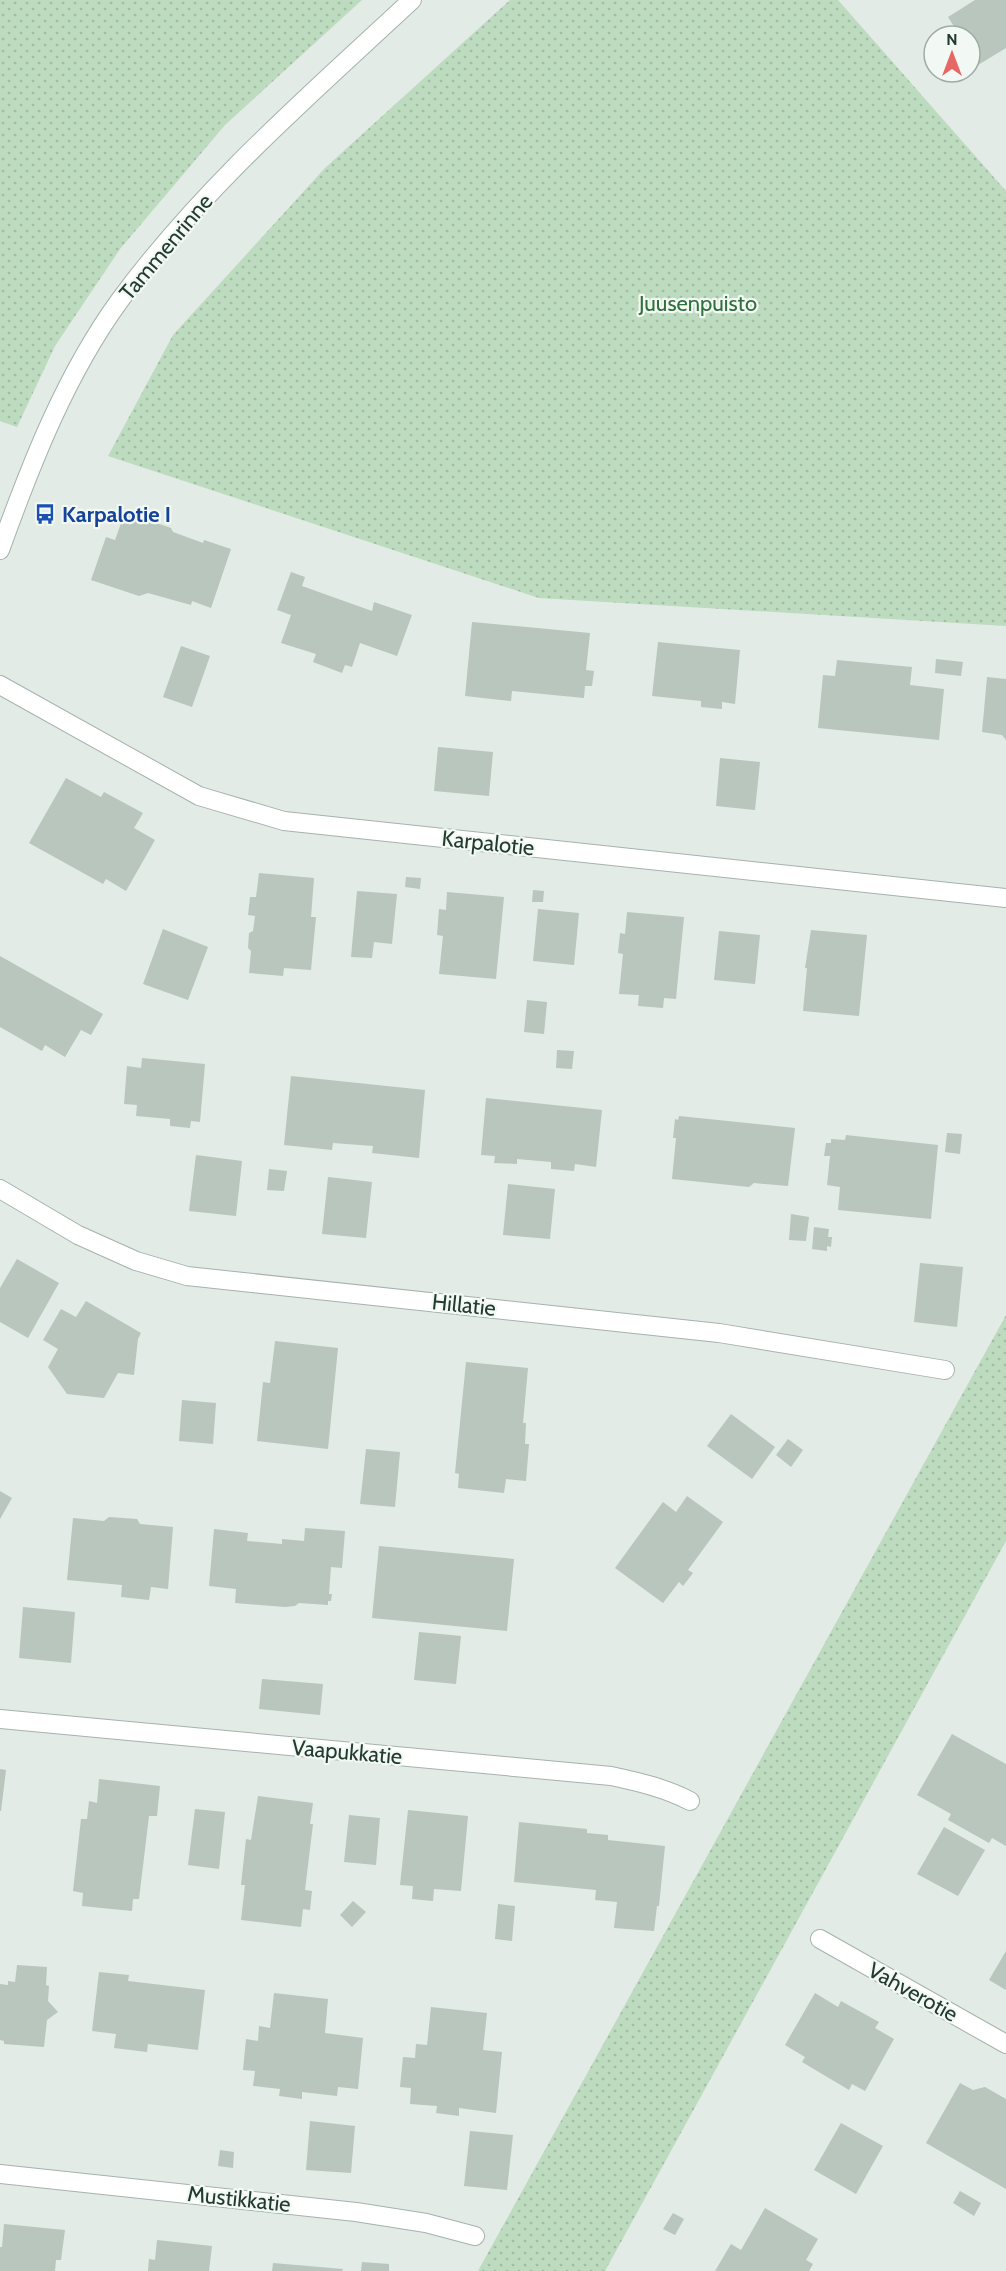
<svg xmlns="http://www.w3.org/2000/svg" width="1006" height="2271" viewBox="0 0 1006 2271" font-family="Cabin,sans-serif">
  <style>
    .green { fill: url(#green-dots) }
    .building { fill: #b8c6bd }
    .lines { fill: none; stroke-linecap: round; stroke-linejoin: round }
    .minor-casing { stroke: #a5b3ab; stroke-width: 20 }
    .minor { stroke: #fff; stroke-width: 18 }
    .labels { text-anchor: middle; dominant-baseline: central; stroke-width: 4.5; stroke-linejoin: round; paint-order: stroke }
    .street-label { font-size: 22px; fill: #233b2f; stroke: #f2f8f4 }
    .park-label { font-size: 22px; fill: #316f3b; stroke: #f2f8f4 }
    .transit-label { font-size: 22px; font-weight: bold; fill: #164399; stroke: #f2f8f4; text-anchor: start }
  </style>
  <defs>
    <pattern id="green-dots" width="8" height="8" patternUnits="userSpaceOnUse" patternTransform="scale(1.5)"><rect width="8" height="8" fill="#bddbbe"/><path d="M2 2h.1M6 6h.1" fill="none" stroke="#a2bda4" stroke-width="1.8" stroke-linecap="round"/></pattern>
  </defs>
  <rect width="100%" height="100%" fill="#e2ebe5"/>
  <g class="green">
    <path d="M0,0h362l-137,125 -105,124 -65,97 -38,81 -17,-6z"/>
    <path d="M510,0h328l168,191v435l-467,-28 -431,-142 65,-121 152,-167z"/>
    <path d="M1006,1315v226l-401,730h-127z"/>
  </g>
  <g class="building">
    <path d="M975,0h31v48l-28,17 -8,-13v-16h-10l-12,-19z"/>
    <path d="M125,512l46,16 2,4 30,11 1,-3 27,9 -20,59 -19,-7 -1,4 -43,-12 -9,3 -48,-16 15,-43 9,3z"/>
    <path d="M291,572l14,5 -3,9 70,25 2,-9 38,13 -15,41 -37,-13 -8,24 -7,-2 -3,8 -29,-11 3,-8 -35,-11 10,-28 -14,-5z"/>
    <path d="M472,622l118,11 -4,37 8,1 -2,15h-7l-1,12 -72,-7 -1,10 -46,-5z"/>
    <path d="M658,642l82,8 -5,54 -13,-2v7l-21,-2v-6l-49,-5z"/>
    <path d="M181,646l29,10 -18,51 -29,-10z"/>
    <path d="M936,659l27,3 -2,14 -26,-3z"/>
    <path d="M837,660l75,7 -2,18 34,4 -5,51 -121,-12 5,-53 12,1z"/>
    <path d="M987,677l19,2v61l-4,-5 -20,-3z"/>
    <path d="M438,747l55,5 -4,44 -55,-5z"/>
    <path d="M720,758l40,4 -5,48 -39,-4z"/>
    <path d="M66,778l35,19 3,-5 39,21 -9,15 21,12 -29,51 -20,-12 -3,5 -74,-41z"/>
    <path d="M259,873l55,5 -3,39h5l-5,53 -27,-2 -1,8 -34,-3 2,-22 -3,-3 1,-15 4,-2 2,-15 -7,-1 2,-18h6z"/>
    <path d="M406,877l15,1 -1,11 -15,-2z"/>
    <path d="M533,890l11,1 -1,11h-11z"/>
    <path d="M357,891l40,3 -5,50 -18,-2 -2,16 -21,-1z"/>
    <path d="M447,892l57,5 -8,82 -57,-5 4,-38 -6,-1 2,-26 7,1z"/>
    <path d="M538,909l41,4 -5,52 -41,-4z"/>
    <path d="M627,912l57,5 -8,82 -12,-1 -1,10 -25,-2 1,-11 -20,-1 4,-40 -5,-1 2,-20 5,1z"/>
    <path d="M163,929l45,18 -20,53 -45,-16z"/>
    <path d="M811,930l56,5 -8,81 -56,-5 4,-43h-2z"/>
    <path d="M719,931l41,4 -5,49 -41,-4z"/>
    <path d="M0,956l103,58 -12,21 -10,-5 -16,27 -20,-12 -3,6 -42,-24z"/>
    <path d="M527,1000l20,2 -3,32 -20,-2z"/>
    <path d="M557,1050l17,1 -2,18 -16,-1z"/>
    <path d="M142,1058l63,6 -5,58 -9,-1 -1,7 -20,-2v-7l-34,-3 1,-11 -13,-1 3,-38 14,2z"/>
    <path d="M291,1076l134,14 -6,68 -47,-5 1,-7 -40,-3 -1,7 -48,-5z"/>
    <path d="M486,1098l116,12 -6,57 -21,-3 -1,7 -23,-2v-7l-34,-3v5l-23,-1 1,-7 -14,-1z"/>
    <path d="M679,1116l116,12 -7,58 -34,-3 -5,4 -77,-8 4,-41h-3l2,-19 3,1z"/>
    <path d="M947,1133l15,1 -2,20 -15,-2z"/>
    <path d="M846,1135l92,10 -7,74 -93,-9 2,-23 -13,-2 3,-29h-6l2,-13h5v-4l14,1z"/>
    <path d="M196,1155l46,6 -6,55 -47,-5z"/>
    <path d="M269,1169l18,2 -3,20 -17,-1z"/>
    <path d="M328,1177l44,5 -6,56 -44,-4z"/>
    <path d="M508,1184l47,5 -5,50 -47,-4z"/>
    <path d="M791,1214l18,3 -3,24 -17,-1z"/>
    <path d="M814,1227l15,2 -1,8h4l-1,10 -4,-1v5l-15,-2z"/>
    <path d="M17,1259l42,24 -31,55 -28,-16v-34z"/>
    <path d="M920,1263l43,4 -6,60 -43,-5z"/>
    <path d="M86,1301l55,32 -3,6 -4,36 -16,-2 -14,25 -37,-4 -19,-27 10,-18 -15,-9 18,-31 15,8z"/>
    <path d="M275,1341l63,7 -10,101 -71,-8 6,-59 7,1z"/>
    <path d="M466,1362l62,6 -5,55h3l-1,21h4l-3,37 -20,-2 -2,14 -46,-5 1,-14 -4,-1z"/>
    <path d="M182,1400l34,3 -3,41 -34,-3z"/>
    <path d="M731,1414l44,33 -23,32 -45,-33z"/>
    <path d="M788,1439l15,11 -12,17 -15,-12z"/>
    <path d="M366,1449l34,3 -5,55 -35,-3z"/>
    <path d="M0,1491l12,7 -12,21z"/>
    <path d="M687,1496l36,26 -35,48 5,3 -10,13 -4,-4 -16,21 -48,-35 48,-66 13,10z"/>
    <path d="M109,1517l28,2 3,5 33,3 -5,62 -17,-2 -2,13 -28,-3 1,-12 -55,-5 6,-62 31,3z"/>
    <path d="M305,1528l40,3 -3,37 -11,-1 -2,27h3l-1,7h-3v4l-29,-2 -4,3 -10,1 -50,-4 1,-14 -27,-3 5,-57 34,4 -1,8 35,3v-5l22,2z"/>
    <path d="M379,1546l135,13 -7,72 -135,-13z"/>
    <path d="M23,1607l52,5 -4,51 -52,-5z"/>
    <path d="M419,1632l42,4 -5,48 -42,-4z"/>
    <path d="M262,1679l61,5 -3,31 -61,-6z"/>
    <path d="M952,1734l54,30v82l-14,-8 -3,5 -41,-23 3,-6 -34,-19z"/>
    <path d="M0,1769l6,1 -5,41h-1z"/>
    <path d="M99,1779l61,7 -3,30h-8l-10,83h-6l-1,12 -50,-5 1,-13 -10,-2 8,-72h6l2,-18 8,2z"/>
    <path d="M258,1796l55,7 -3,21h3l-8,66 7,1 -2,19 -7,-1 -2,18 -60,-7 4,-35h-4l5,-46 5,1z"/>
    <path d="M195,1809l30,3 -6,57 -31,-4z"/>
    <path d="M408,1810l60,6 -7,75 -27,-2 -1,12 -21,-2 1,-13 -13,-1z"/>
    <path d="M349,1815l31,3 -4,47 -32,-3z"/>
    <path d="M519,1822l68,7v4l21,2v5l57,6 -6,60h-2l-3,25 -40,-3 3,-26 -22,-2 1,-10 -82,-8z"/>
    <path d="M944,1827l41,23 -27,46 -41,-22z"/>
    <path d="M353,1901l13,11 -14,15 -12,-12z"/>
    <path d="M498,1904l17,2 -3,35 -17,-2z"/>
    <path d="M1006,1951v39l-17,-10z"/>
    <path d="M17,1965l30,2 -1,18 3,1 -1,15 10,11 -11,8 -3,27 -40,-3v-3l-4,-1v-56l8,1v-4l7,1z"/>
    <path d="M99,1972l30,3 -1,6 77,9 -7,60 -50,-6 -1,8 -33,-4 2,-14 -24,-3z"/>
    <path d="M274,1993l54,6 -3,34 38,5 -5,51 -20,-2 -1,9 -35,-4v7l-23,-3 1,-7 -27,-3 2,-15 -12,-1 3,-31 12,2 1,-15 11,2z"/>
    <path d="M815,1993l23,14 3,-6 38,21 -4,6 19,11 -29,52 -13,-7 -3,6 -47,-28 3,-5 -20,-12z"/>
    <path d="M431,2007l56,6 -4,37 19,2 -6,61 -37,-5v8l-23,-3 1,-7 -27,-2 1,-16 -11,-1 3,-30 12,1 1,-14 11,1z"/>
    <path d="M960,2083l13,7 12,-3 21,12v90l-80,-46z"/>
    <path d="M310,2121l45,5 -4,47 -45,-3z"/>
    <path d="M841,2123l42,23 -27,48 -42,-24z"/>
    <path d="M470,2131l43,4 -6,55 -43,-4z"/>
    <path d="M220,2150l14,2 -1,16 -15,-2z"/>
    <path d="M960,2191l21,12 -7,13 -21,-13z"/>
    <path d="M765,2208l53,31 -12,21 7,4 -4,7h-94l16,-27 10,6z"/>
    <path d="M673,2213l11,6 -9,16 -12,-6z"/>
    <path d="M4,2224l61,6 -4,30h-5l-1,11h-55v-24h2z"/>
    <path d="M157,2240l55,6 -3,25h-61l1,-12 6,1z"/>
    <path d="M362,2262l27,2v7h-28z"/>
    <path d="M273,2263l70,6 -1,2h-70z"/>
  </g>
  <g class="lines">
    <g class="minor-casing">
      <g id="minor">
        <path d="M0,550c31,-86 66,-176 120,-250 83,-113 190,-205 292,-300"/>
        <path d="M0,685l199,111 85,25 722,77"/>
        <path d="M0,1189l78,46 58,26 51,15 532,57 226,37"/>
        <path d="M0,1719l611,57c28,6 54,12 79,25"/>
        <path d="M820,1939l186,105"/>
        <path d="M0,2174l356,38 70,11 49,13"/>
      </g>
    </g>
    <use href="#minor" class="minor"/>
  </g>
  <defs>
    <g id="bus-bare" transform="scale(1.62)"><path d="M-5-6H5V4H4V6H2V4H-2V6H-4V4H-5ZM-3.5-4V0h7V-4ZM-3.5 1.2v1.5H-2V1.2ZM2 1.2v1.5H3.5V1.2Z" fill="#1a4fb4" stroke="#f2f8f4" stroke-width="2.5" paint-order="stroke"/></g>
  </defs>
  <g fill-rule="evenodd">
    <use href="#bus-bare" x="45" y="514"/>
  </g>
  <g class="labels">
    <g class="street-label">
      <text transform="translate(166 247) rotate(-50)">Tammenrinne</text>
      <text transform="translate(488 843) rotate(6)">Karpalotie</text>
      <text transform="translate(464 1305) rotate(6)">Hillatie</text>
      <text transform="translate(347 1752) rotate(5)">Vaapukkatie</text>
      <text transform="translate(913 1992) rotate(29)">Vahverotie</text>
      <text transform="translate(239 2199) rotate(6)">Mustikkatie</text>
    </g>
    <g class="park-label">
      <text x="698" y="303">Juusenpuisto</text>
    </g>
    <g class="transit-label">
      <text x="62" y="514">Karpalotie I</text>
    </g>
  </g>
  <g transform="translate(952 54)"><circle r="28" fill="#f2f8f4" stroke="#9faca5" stroke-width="1.5"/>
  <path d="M0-4.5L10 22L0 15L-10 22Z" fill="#e76764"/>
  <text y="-9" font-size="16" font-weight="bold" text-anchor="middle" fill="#233b2f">N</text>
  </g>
</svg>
